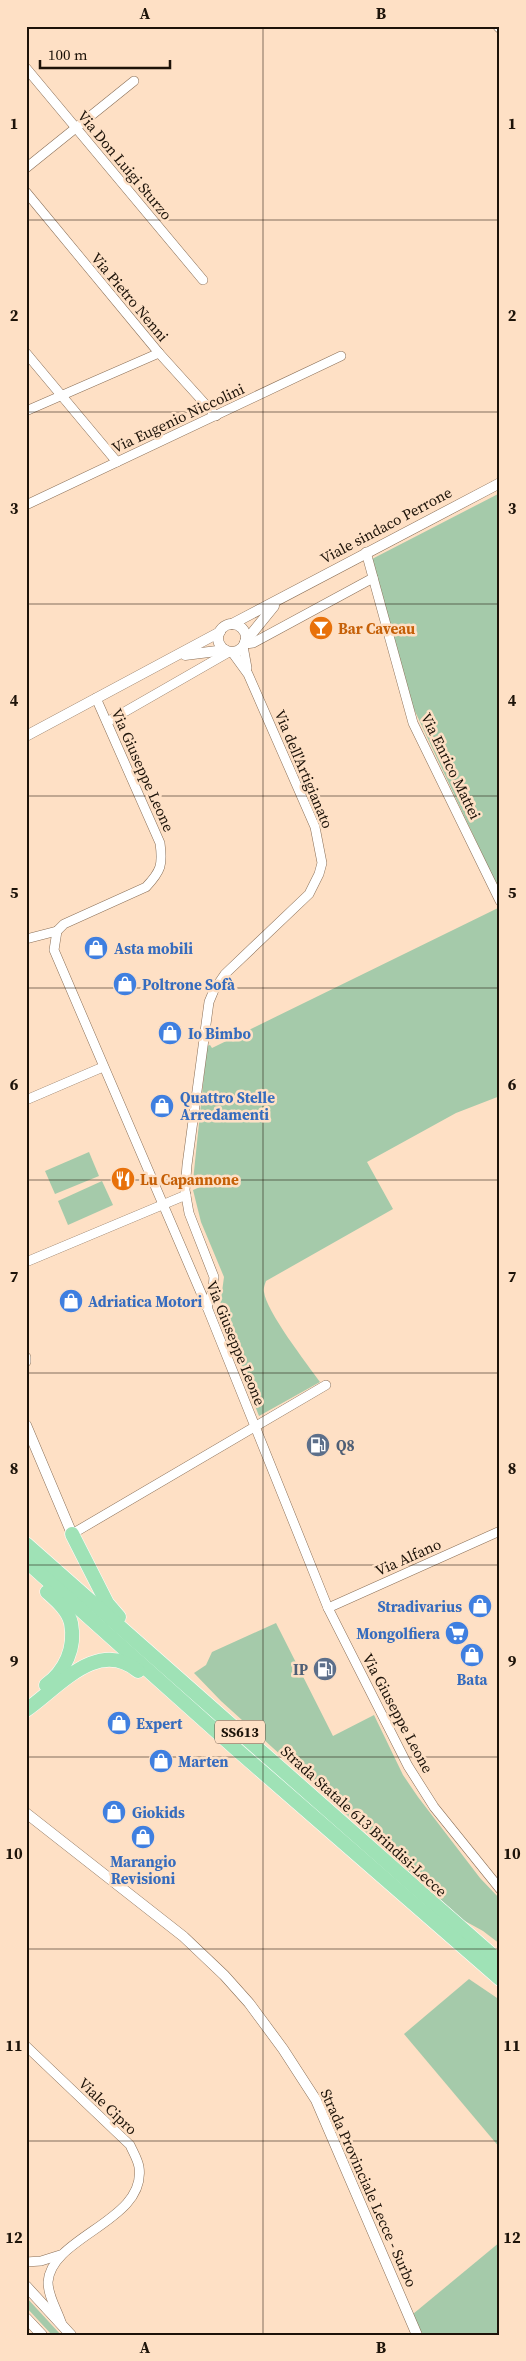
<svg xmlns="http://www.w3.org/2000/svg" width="526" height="2361" viewBox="0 0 526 2361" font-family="'Source Serif 4',serif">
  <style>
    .green { fill: #a5caaa }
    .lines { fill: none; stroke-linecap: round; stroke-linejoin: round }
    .minor-casing { stroke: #8a6f57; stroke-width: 10 }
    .tertiary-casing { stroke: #8a6f57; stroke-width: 11 }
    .trunk-casing { stroke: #fff; stroke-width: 15 }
    .minor { stroke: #fff; stroke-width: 9 }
    .tertiary { stroke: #fff; stroke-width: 10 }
    .trunk { stroke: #9fe2b6; stroke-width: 14 }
    .grid { fill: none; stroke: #1d1309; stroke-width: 1; stroke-opacity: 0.55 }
    .labels { text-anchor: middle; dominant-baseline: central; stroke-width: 5; stroke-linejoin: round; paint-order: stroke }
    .shield { fill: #fee0c5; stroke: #605041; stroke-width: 1 }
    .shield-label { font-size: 14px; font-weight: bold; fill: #1d1309 }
    .street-label { font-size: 15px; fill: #1d1309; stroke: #fee0c5 }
    .food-label { font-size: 15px; font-weight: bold; fill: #c56008; stroke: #fee0c5; text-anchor: start }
    .shop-label { font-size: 15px; font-weight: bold; fill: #366cbe; stroke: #fee0c5; text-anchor: start }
    .service-label { font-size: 15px; font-weight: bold; fill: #4e5e75; stroke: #fee0c5; text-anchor: start }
    .neatline { fill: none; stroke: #1d1309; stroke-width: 2 }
    .grid-label { font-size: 16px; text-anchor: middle; font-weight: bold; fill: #1d1309 }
  </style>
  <rect width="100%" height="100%" fill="#fee0c5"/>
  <g class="green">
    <path d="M500,493v399l-88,-187 -40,-146z"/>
    <path d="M498,908l2,188 -44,17 -89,49 26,47 -127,72c-1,3 -3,8 -2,11 2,19 43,72 56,90l-61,34 -40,-102 5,-37 -23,-55 -8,-32 14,-6 -4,-8 -10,5 14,-135 3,-1 2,3z"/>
    <path d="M89,1152l10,24 -44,18 -10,-23z"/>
    <path d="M102,1181l11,24 -45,20 -10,-24z"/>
    <path d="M276,1623l57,113 41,-21 29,60 15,22 62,81 20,21v45l-17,-13 -20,-11 -242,-219 -27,-28 12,-8 6,-13z"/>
    <path d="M469,1979l31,21v148l-96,-114z"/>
    <path d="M500,2242v93h-78l-9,-21z"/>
    <path d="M26,2297l35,38h-9l-26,-28z"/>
  </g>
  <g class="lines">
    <g class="minor-casing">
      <g id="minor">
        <path d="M26,68l177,212"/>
        <path d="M26,168l108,-87"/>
        <path d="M26,192l133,161 57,63"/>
        <path d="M26,353l91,109"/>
        <path d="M26,411l133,-58"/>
        <path d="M26,505l315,-149"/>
        <path d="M366,552l47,171 87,178"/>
        <path d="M245,644l8,-1 120,-65"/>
        <path d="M243,646l4,22"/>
        <path d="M96,698l64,145c3,22 1,28 -14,44l-82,37 -7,7 -3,19 153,357 121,301 80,158 26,41 66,82"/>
        <path d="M107,722l122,-70"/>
        <path d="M26,939l31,-8"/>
        <path d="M26,1100l77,-33"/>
        <path d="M26,1262l160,-67"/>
        <path d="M207,1307l6,-17 1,-13 -25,-64 -4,-23 2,-25 22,-163 5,-12 11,-16 84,-80 10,-20 3,-11 -7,-36 -67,-153 -16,-22"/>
        <path d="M26,1357v5"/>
        <path d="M72,1534l254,-149"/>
        <path d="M328,1608l172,-77"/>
        <path d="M26,2046l104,99c3,7 8,15 9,22 8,54 -88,69 -91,115 0,15 10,29 14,43"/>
        <path d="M26,2262l15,-1 19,-6"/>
      </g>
    </g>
    <g class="tertiary-casing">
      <g id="tertiary">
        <path d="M498,26l2,2"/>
        <path d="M232,624l268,-141"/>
        <circle cx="232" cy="638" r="14"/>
        <path d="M245,642l29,-36"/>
        <path d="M185,655l40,-5"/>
        <path d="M26,736l194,-104"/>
        <path d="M26,1425l46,109"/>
        <path d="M26,1813l158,124 40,38 25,28 34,46 33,51 101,235"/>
        <path d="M26,2286l45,49"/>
        <path d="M26,2318l16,17"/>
      </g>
    </g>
    <g class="trunk-casing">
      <g id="trunk">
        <path d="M72,1534l35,69 12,14"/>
        <path d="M26,1544l474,418"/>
        <path d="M26,1561l210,188 264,230"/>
        <path d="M46,1685c19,-14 30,-37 25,-62 -3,-13 -15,-23 -24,-31"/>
        <path d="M26,1710c32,-22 72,-73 112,-39"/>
      </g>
    </g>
    <use href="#minor" class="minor"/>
    <use href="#tertiary" class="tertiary"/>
    <use href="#trunk" class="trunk"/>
  </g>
  <path class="grid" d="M263,26v2309M26,220h474M26,412h474M26,604h474M26,796h474M26,988h474M26,1180h474M26,1373h474M26,1565h474M26,1757h474M26,1949h474M26,2141h474"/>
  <defs>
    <g id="bar-disc" transform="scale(1.25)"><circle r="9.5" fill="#e8710a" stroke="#fee0c5"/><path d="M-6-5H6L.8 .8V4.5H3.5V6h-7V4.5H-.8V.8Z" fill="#fff"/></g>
    <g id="shop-disc" transform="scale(1.25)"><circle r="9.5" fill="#3f7fe0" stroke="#fee0c5"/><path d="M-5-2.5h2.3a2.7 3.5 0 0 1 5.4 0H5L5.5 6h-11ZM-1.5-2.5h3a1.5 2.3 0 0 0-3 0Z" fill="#fff"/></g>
    <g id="restaurant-disc" transform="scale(1.25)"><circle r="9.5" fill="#e8710a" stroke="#fee0c5"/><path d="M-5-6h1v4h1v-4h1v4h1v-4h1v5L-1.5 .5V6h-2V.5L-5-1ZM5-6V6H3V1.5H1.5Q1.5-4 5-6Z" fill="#fff"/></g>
    <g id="fuel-disc" transform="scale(1.25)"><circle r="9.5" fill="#5c6f8a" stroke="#fee0c5"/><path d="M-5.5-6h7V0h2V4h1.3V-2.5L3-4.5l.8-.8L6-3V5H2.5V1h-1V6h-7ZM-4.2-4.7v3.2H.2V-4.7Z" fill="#fff"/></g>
    <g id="supermarket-disc" transform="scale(1.25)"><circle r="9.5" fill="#3f7fe0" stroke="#fee0c5"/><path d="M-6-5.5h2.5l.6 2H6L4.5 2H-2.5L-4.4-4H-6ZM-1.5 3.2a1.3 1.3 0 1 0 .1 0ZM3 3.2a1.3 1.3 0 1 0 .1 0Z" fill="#fff"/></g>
  </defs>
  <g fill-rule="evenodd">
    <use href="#bar-disc" x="321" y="628"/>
    <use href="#shop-disc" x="96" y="948"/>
    <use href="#shop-disc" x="125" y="984"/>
    <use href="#shop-disc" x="170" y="1033"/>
    <use href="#shop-disc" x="162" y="1106"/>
    <use href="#restaurant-disc" x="123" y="1179"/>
    <use href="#shop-disc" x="71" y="1301"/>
    <use href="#fuel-disc" x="318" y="1445"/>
    <use href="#shop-disc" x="480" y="1606"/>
    <use href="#supermarket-disc" x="457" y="1633"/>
    <use href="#shop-disc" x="472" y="1655"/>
    <use href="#fuel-disc" x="325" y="1669"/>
    <use href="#shop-disc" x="119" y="1723"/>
    <use href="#shop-disc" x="161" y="1761"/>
    <use href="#shop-disc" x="114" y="1812"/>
    <use href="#shop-disc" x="143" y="1837"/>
  </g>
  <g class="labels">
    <rect class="shield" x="215" y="1720.5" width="50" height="23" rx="4"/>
    <g class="shield-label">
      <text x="240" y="1732">SS613</text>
    </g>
    <g class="street-label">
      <text transform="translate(125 165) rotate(50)">Via Don Luigi Sturzo</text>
      <text transform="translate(130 297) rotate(50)">Via Pietro Nenni</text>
      <text transform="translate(178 418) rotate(-25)">Via Eugenio Niccolini</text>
      <text transform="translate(386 525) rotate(-28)">Viale sindaco Perrone</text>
      <text transform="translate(451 766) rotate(64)">Via Enrico Mattei</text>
      <text transform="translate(304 769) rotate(67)">Via dell'Artigianato</text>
      <text transform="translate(143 770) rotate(66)">Via Giuseppe Leone</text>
      <text transform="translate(236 1343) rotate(68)">Via Giuseppe Leone</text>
      <text transform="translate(408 1557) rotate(-24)">Via Alfano</text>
      <text transform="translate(398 1713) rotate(62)">Via Giuseppe Leone</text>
      <text transform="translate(364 1821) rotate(42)">Strada Statale 613 Brindisi-Lecce</text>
      <text transform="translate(108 2106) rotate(44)">Viale Cipro</text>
      <text transform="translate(369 2188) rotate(66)">Strada Provinciale Lecce - Surbo</text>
    </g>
    <g class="food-label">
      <text x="338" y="628">Bar Caveau</text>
      <text x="140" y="1179">Lu Capannone</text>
    </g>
    <g class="shop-label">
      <text x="114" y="948">Asta mobili</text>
      <text x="142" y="984">Poltrone Sofà</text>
      <text x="188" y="1033">Io Bimbo</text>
      <text x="180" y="1097">Quattro Stelle<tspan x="180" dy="17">Arredamenti</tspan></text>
      <text x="88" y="1301">Adriatica Motori</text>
      <text x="462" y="1606" text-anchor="end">Stradivarius</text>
      <text x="440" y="1633" text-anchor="end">Mongolfiera</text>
      <text x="472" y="1679" text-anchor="middle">Bata</text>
      <text x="136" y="1723">Expert</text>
      <text x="178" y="1761">Marten</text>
      <text x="132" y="1812">Giokids</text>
      <text x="143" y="1861" text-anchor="middle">Marangio<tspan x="143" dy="17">Revisioni</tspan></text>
    </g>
    <g class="service-label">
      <text x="336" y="1445">Q8</text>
      <text x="308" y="1669" text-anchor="end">IP</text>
    </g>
  </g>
  <rect width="526" height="2361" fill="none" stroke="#fee0c5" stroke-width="55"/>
  <path d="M40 60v8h130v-8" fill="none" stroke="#1d1309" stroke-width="2.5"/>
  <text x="48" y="60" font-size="15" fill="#1d1309" stroke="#fee0c5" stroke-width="4" paint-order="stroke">100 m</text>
  <rect x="28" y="28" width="470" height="2306" class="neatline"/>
  <g class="grid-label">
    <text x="145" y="19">A</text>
    <text x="381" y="19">B</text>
    <text x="14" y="129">1</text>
    <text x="512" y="129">1</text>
    <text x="14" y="321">2</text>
    <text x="512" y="321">2</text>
    <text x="14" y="514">3</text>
    <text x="512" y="514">3</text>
    <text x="14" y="706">4</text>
    <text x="512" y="706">4</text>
    <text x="14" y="898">5</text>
    <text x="512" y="898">5</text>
    <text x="14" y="1090">6</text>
    <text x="512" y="1090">6</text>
    <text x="14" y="1282">7</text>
    <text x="512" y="1282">7</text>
    <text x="14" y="1474">8</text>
    <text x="512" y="1474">8</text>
    <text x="14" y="1667">9</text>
    <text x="512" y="1667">9</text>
    <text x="14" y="1859">10</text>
    <text x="512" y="1859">10</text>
    <text x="14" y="2051">11</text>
    <text x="512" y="2051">11</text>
    <text x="14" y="2243">12</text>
    <text x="512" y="2243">12</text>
    <text x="145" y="2353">A</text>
    <text x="381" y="2353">B</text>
  </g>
</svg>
